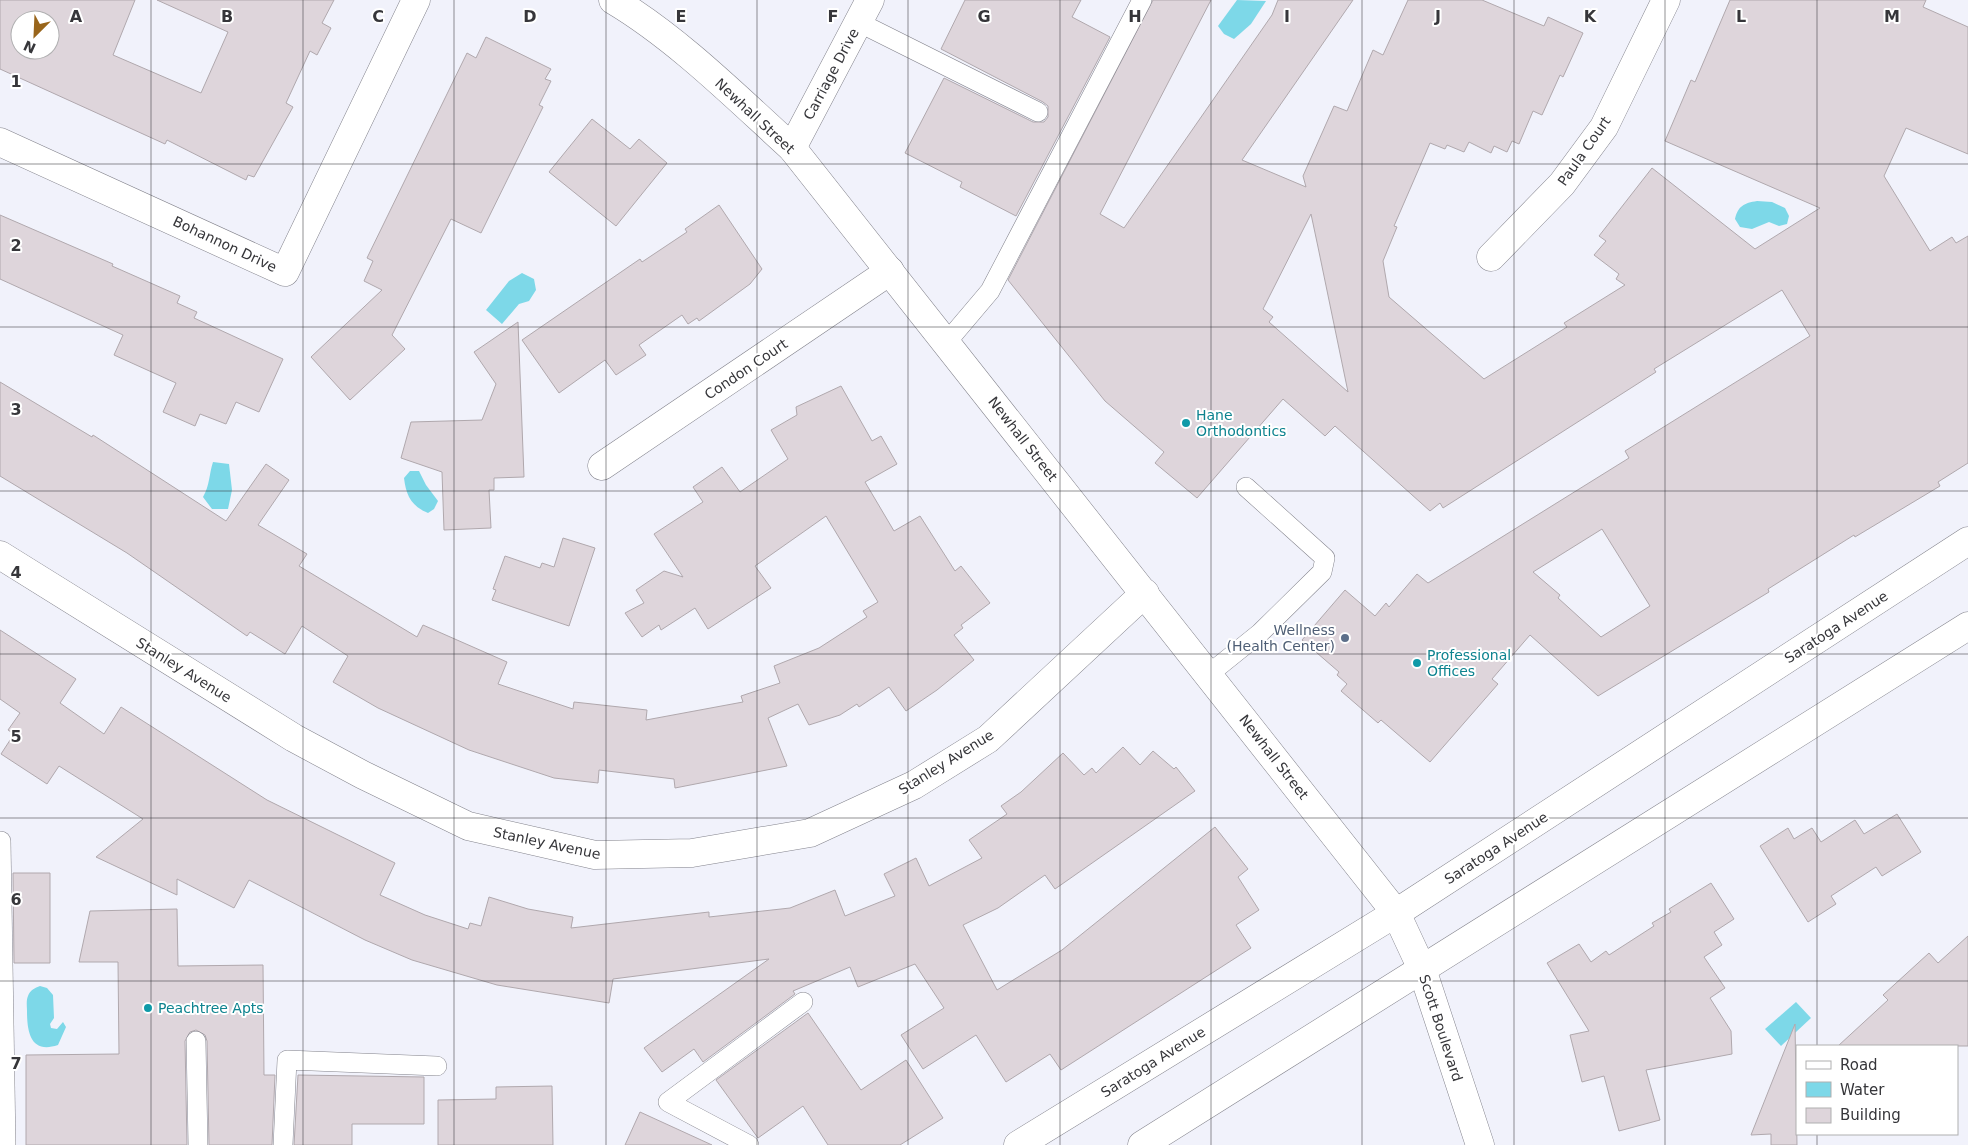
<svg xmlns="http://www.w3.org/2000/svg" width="1968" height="1145" viewBox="0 0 1968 1145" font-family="'DejaVu Sans',sans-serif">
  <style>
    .water { fill: #7dd8e8 }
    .building { fill: #ded5db; stroke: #b0a8ad; fill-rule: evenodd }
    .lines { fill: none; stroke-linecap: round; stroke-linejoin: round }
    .lane-casing { stroke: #83838c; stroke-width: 20 }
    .street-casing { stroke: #83838c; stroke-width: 29 }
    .secondary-casing { stroke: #83838c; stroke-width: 29 }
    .lane { stroke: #fff; stroke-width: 19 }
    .street { stroke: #fff; stroke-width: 28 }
    .secondary { stroke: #fff; stroke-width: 28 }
    .grid { fill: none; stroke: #36363a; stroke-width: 1; stroke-opacity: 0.55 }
    .culture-dot { fill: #0f9aa8; stroke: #fff; stroke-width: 2 }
    .service-dot { fill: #5c6f8a; stroke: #fff; stroke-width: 2 }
    .labels { text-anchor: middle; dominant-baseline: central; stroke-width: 4; stroke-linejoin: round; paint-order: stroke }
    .street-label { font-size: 14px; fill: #36363a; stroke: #fff }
    .culture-label { font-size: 14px; fill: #0d838f; stroke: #fff; text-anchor: start }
    .service-label { font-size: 14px; fill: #4e5e75; stroke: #fff; text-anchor: end }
    .grid-label { font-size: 16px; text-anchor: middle; font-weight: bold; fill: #36363a; stroke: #fff; stroke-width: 4; stroke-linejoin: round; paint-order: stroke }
  </style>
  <rect width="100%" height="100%" fill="#f1f2fb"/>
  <g class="water">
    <path d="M1237,0l29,1 -15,23 -17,15 -10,-5 -6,-8z"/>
    <path d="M1757,201l15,1 13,6 4,8 -2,8 -8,2 -10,-4 -17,7 -12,-2 -5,-8c3,-13 9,-16 22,-18z"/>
    <path d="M522,273l12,6 2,11 -7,11 -10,3 -17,20 -16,-14 23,-29z"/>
    <path d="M213,462l16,2 3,26 -4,19h-16l-9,-12c7,-12 6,-23 10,-35z"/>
    <path d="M410,471h9l7,14 12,16 -4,8 -6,4c-17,-7 -22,-18 -24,-35z"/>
    <path d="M40,986l7,2 6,7 1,23 -4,6 1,4 6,1 6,-7 3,5 -8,18c-27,9 -31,-12 -31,-34 0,-4 -1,-11 1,-15 2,-6 7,-8 12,-10z"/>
    <path d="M1796,1002l15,16 -30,28 -16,-17z"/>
  </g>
  <g class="building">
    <path d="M0,0h135l-22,55 88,38 27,-61 -71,-32h177l-12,23 9,5 -14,27 -7,-4 -24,52 7,4 -39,70 -6,-2 -2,5 -79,-40 -2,4 -165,-75zM20,20h30v30h-30z"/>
    <path d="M965,0h116l-9,17 38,20 -94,179 -56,-29 2,-5 -57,-29 39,-75 89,44h11l4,-5v-11l-5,-4 -102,-53z"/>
    <path d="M1153,0h58l-111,214 24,14 148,-213 6,-15h75l-111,160 64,27 -3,-11 31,-70 13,5 26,-61 10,5 25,-55h74l62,26 4,-9 35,16 -20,44 -3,-2 -18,40 -9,-4 -14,33 -7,-3 -5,11 -13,-6 -3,7 -22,-11 -5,10 -17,-7 -2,4 -15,-6 -36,83 3,1 -14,34 6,36 95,82 83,-52 -3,-4 61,-38 -9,-6 3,-5 -25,-19 12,-14 -7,-5 53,-68 103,81 65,-41 -155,-67 26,-61 4,2 35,-82h196l-3,7 45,20v127l-62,-26 -22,48 46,75 22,-14 4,6 12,-7v227l-30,19 2,4 -85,51 -1,-2 -86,54 1,3 -171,104 -68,-61 -38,44 6,5 -68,78 -49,-42 -3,3 -37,-32 6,-7 -10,-9 2,-3 -37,-32 43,-50 30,26 11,-13 3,4 28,-33 11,9 201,-125 -4,-7 185,-115 -28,-46 -128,79 2,3 -213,136 -3,-5 -10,8 -95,-85 -10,10 -42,-37 -86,99 -42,-35 9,-11 -59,-51 -97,-121zM1311,214l7,33 30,145 -79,-70 4,-5 -10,-8zM1602,529l48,77 -49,31 -43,-39 2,-3 -27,-23z"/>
    <path d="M486,37l65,32 -6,10 6,2 -12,24 4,2 -62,126 -30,-14 -59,116 13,14 -55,51 -39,-43 71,-67 -18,-9 9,-20 -6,-3 100,-205 9,5z"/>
    <path d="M592,119l38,30 9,-10 28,24 -51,63 -67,-54z"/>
    <path d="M719,205l43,64 -12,15 -51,37 -2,-3 -9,6 -6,-9 -43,30 7,10 -30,20 -11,-15 -46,33 -37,-53 118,-81 2,3 45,-30 -2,-3z"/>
    <path d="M0,215l113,49 -1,2 68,30 -3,7 20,9 -3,6 89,41 -24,53 -23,-10 -10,22 -26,-10 -5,12 -32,-14 13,-29 -62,-28 9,-20 -123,-56z"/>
    <path d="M518,322l6,155 -30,1v12h-5l2,38 -47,2 -2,-58 -41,-14 10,-36 71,-2 14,-36 -22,-32z"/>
    <path d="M0,382l92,55 1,-2 133,86 40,-57 23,16 -31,45 49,29 -8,12 118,71 6,-12 84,37 -9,22 75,25 1,-7 73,8 -1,10 97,-18 -2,-6 39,-13 -6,-17 45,-18 48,-31 -4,-6 15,-9 -52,-86 -71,50 16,22 -63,41 -13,-21 -34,22 -2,-5 -17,12 -17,-24 19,-10 -8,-13 28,-19 19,6 -29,-43 49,-32 -10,-15 29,-20 18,25 48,-33 -17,-29 26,-15 -1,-8 45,-21 31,55 9,-5 16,28 -32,18 29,49 26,-15 35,55 6,-5 29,37 -29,22 2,3 -9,7 20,25 -37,30 -31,21 -17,-24 -30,20 -2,-3 -17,11 -31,10 -11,-21 -30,14 19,48 -112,22 -1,-9 -75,-9 -1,13 -44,-5 -85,-28 -91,-42 -45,-26 15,-26 -46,-30 -17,28 -35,-22 -3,4 -120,-83 -127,-77z"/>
    <path d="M563,538l32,10 -26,78 -77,-26 4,-10 -3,-1 12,-33 35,12 2,-5 12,4z"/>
    <path d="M0,630l76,49 -16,24 44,31 17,-27 146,93 128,63 -15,32 45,20 43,14 2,-6 11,3 8,-29 39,12 45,8 -2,11 138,-16v5l81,-9 45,-18 10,26 50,-20 -11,-22 32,-16 13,28 53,-28 -13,-18 38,-26 -6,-8 20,-14 42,-39 21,22 8,-7 4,5 27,-26 17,18 13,-14 21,18 2,-2 19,24 -140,98 -10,-14 -47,33 -35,17 34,65 65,-40 153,-123 33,42 -10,8 21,33 -23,15 15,23 -190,122 -11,-16 -44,28 -30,-47 -53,34 -22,-34 43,-27 -29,-44 -57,23 -8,-20 -57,24 2,3 -92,68 -9,-13 -32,23 -18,-24 125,-89 -156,20 -4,24 -112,-18 -85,-25 -47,-20 -116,-60 -15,28 -57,-29v16l-81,-38 47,-38 -84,-53 -12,18 -46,-30 13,-20 -6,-4 12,-17 -20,-14z"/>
    <path d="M1897,814l24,38 -39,24 -6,-9 -45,29 5,8 -28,18 -48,-76 28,-18 6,11 18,-11 9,14 34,-22 9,14z"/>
    <path d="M13,873h37v90h-36z"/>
    <path d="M1711,883l23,36 -20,13 8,13 -18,12 21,31 -15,10 21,33 1,23 -86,16 14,50 -41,11 -15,-55 -22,6 -12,-47 19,-4 -42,-68 32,-19 12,18 15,-11 3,4 45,-29 -2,-3 19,-11 -2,-3z"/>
    <path d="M177,909l1,57 85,-1 1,110h11l-3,70h-63l-2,-104 -2,-6 -9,-5 -6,2 -5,9 2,104h-161v-90l93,-1 -1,-92h-39l11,-51z"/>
    <path d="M1968,936v110h-130l50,-46 -5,-5 46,-42 9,10z"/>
    <path d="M808,1013l53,77 45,-30 37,58 -43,27h-72l-25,-39 -45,32 -42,-58z"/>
    <path d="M1795,1024l2,121h-26v-11l-20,1z"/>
    <path d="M298,1075l126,2v47h-72v21h-58z"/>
    <path d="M552,1086l1,59h-115v-45l58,-1v-12z"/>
    <path d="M640,1112l72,33h-87z"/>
  </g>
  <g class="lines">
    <g class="lane-casing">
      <g id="lane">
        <path d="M858,22l180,90"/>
        <path d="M946,343l44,-52 152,-291"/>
        <path d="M1209,674l51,-41 62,-61 3,-14 -79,-71"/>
        <path d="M1,841l5,304"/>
        <path d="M196,1041l2,104"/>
        <path d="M283,1145l4,-85 150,6"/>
        <path d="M749,1145l-81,-43 135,-100"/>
      </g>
    </g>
    <g class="street-casing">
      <g id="street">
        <path d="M0,142l285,130 131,-272"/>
        <path d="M792,148l78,-148"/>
        <path d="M1491,257l71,-73 42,-57 62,-127"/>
        <path d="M602,466l288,-195"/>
        <path d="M0,555l294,183 69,37 105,51 127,29 97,-2 118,-20 104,-48 74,-46 157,-146"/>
      </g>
    </g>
    <g class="secondary-casing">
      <g id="secondary">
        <path d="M613,0c64,38 124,98 179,148l604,765 26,56 58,176"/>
        <path d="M1018,1145l378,-232 572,-372"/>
        <path d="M1142,1145l826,-519"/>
      </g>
    </g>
    <use href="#lane" class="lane"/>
    <use href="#street" class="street"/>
    <use href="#secondary" class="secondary"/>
  </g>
  <path class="grid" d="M151,0v1145M303,0v1145M454,0v1145M606,0v1145M757,0v1145M908,0v1145M1060,0v1145M1211,0v1145M1362,0v1145M1514,0v1145M1665,0v1145M1817,0v1046M0,164h1968M0,327h1968M0,491h1968M0,654h1968M0,818h1968M0,981h1968M1817,1134v11"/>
  <g class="culture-dot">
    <circle cx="1186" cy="423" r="5"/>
    <circle cx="1417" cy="663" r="5"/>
    <circle cx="148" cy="1008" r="5"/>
  </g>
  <circle class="service-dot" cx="1345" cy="638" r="5"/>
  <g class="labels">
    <g class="street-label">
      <text transform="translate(831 74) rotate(-62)">Carriage Drive</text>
      <text transform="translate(755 116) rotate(43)">Newhall Street</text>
      <text transform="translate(1584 151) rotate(-55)">Paula Court</text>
      <text transform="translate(225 244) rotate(25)">Bohannon Drive</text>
      <text transform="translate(746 369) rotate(-34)">Condon Court</text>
      <text transform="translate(1023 439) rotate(52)">Newhall Street</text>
      <text transform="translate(1836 627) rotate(-33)">Saratoga Avenue</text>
      <text transform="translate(184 670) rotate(32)">Stanley Avenue</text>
      <text transform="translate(1274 757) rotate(52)">Newhall Street</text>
      <text transform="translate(946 762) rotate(-32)">Stanley Avenue</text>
      <text transform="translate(547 843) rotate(12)">Stanley Avenue</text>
      <text transform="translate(1496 848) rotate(-33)">Saratoga Avenue</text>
      <text transform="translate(1441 1028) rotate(72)">Scott Boulevard</text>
      <text transform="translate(1153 1062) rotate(-32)">Saratoga Avenue</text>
    </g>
    <g class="culture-label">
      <text x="1196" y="415">Hane<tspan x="1196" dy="16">Orthodontics</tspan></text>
      <text x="1427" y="655">Professional<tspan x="1427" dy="16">Offices</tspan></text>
      <text x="158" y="1008">Peachtree Apts</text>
    </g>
    <g class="service-label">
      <text x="1335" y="630">Wellness<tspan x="1335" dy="16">(Health Center)</tspan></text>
    </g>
  </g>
  <g class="grid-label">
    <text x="76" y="22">A</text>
    <text x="227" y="22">B</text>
    <text x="378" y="22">C</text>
    <text x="530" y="22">D</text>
    <text x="681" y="22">E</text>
    <text x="833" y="22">F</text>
    <text x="984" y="22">G</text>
    <text x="1135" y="22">H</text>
    <text x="1287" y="22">I</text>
    <text x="1438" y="22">J</text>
    <text x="1590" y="22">K</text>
    <text x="1741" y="22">L</text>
    <text x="1892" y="22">M</text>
    <text x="16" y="87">1</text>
    <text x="16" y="251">2</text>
    <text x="16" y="415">3</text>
    <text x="16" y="578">4</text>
    <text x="16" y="742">5</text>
    <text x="16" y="905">6</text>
    <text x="16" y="1069">7</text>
  </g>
  <rect x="1796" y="1045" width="162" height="90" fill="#ffffff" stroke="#afafb0"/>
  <rect x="1806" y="1061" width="25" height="8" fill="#ffffff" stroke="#afafb0"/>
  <text x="1840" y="1070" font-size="15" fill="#36363a">Road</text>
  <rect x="1806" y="1082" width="25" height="15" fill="#7dd8e8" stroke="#afafb0"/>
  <text x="1840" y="1095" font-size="15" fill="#36363a">Water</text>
  <rect x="1806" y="1108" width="25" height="15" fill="#ded5db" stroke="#afafb0"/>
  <text x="1840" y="1120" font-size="15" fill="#36363a">Building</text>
  <g transform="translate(35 35) rotate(204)"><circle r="24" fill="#ffffff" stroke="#afafb0"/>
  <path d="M0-4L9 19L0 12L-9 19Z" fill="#99651b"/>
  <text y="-8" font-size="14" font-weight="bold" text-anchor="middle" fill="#36363a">N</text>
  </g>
</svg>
